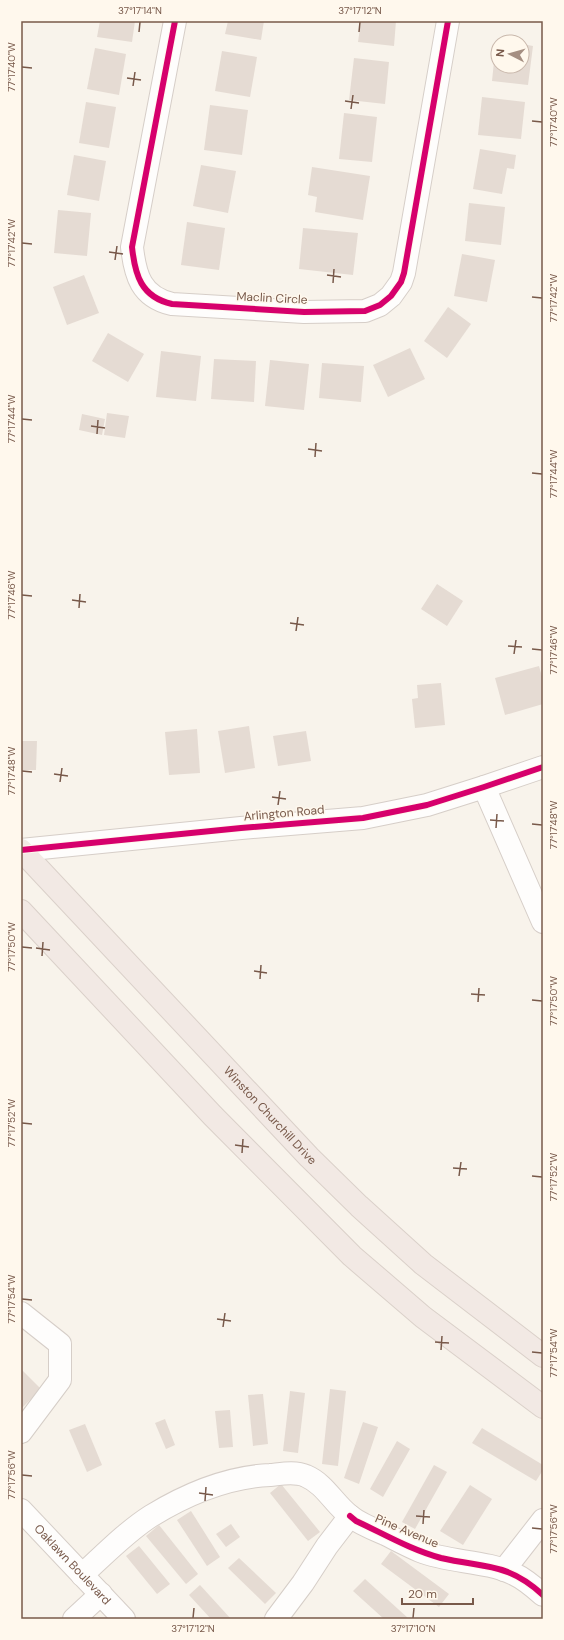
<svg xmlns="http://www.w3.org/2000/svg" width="564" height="1640" viewBox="0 0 564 1640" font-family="'DM Sans',sans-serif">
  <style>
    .building { fill: #e5dbd3 }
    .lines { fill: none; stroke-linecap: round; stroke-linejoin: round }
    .minor-casing { stroke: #d6cec8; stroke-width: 24 }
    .highway-casing { stroke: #dad0c9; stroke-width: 24 }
    .minor { stroke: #fefdfc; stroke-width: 22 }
    .highway { stroke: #f2e9e4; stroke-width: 22 }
    .cycleway-casing { stroke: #fff8ed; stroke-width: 8 }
    .cycleway { stroke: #d6006c; stroke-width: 6 }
    .ticks { fill: none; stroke: #78594a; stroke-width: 1.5 }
    .labels { text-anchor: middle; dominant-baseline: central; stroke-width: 3; stroke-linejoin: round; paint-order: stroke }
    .street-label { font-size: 12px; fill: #78594a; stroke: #fff8ed }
    .neatline { fill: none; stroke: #78594a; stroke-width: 1.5 }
    .ticks-label { font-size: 10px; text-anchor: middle; fill: #78594a }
  </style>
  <rect width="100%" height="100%" fill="#f8f3eb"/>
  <g class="building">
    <path d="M100,21h35l-3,21 -35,-5z"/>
    <path d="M228,21h36l-3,19 -36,-6z"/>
    <path d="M361,21h35l-2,25 -36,-4z"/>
    <path d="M496,42h2v24h24v-22l11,2 -5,39 -36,-4z"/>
    <path d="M95,48l31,6 -7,41 -32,-6z"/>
    <path d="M222,51l35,6 -7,40 -35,-6z"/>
    <path d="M354,58l35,4 -4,42 -36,-4z"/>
    <path d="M482,97l43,5 -4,37 -43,-4z"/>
    <path d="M86,102l30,5 -7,41 -30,-5z"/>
    <path d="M210,105l38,5 -6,45 -38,-5z"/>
    <path d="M344,113l33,4 -5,45 -33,-3z"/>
    <path d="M480,149l36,6 -2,14 -7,-1 -5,26 -29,-5z"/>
    <path d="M74,155l32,6 -7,40 -32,-6z"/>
    <path d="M201,165l35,6 -8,42 -35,-7z"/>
    <path d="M312,167l58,9 -7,44 -48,-8 2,-15 -9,-2z"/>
    <path d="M469,203l36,4 -4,38 -36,-4z"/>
    <path d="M58,210l33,3 -4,43 -33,-3z"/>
    <path d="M187,222l38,6 -6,42 -38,-5z"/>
    <path d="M303,228l55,5 -5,42 -54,-6z"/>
    <path d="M462,254l33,6 -8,42 -33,-6z"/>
    <path d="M84,275l15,38 -32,12 -14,-38z"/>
    <path d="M448,307l23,17 -24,34 -23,-17z"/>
    <path d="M108,333l36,21 -16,28 -36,-21z"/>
    <path d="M410,348l15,31 -37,18 -15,-32z"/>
    <path d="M161,351l40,5 -5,45 -40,-4z"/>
    <path d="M214,359l42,2 -2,41 -43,-3z"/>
    <path d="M270,360l39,4 -5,46 -39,-4z"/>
    <path d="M322,363l42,3 -3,36 -42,-4z"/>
    <path d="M107,413l22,3 -4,22 -21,-3z"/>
    <path d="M82,414l23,5 -3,16 -23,-5z"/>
    <path d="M437,584l26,17 -16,25 -26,-17z"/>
    <path d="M539,666l4,14v24l-38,11 -10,-37z"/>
    <path d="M441,683l4,42 -30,3 -3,-29 6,-1 -1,-13z"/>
    <path d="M249,726l6,42 -30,5 -7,-42z"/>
    <path d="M197,729l3,44 -31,2 -4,-43z"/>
    <path d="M306,731l5,30 -33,5 -5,-30z"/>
    <path d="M21,741h16l-1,29h-15z"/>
    <path d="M21,1369l20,20 -20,20z"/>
    <path d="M330,1389l16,2 -8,75 -16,-2z"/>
    <path d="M290,1391l15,2 -7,60 -15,-2z"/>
    <path d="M263,1394l5,50 -15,2 -5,-51z"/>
    <path d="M230,1410l3,37 -14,1 -4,-37z"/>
    <path d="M165,1419l10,26 -9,4 -11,-26z"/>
    <path d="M363,1422l15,5 -19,57 -15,-6z"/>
    <path d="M85,1424l17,41 -15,7 -18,-42z"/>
    <path d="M482,1428l61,37v5l-7,11 -64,-38z"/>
    <path d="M397,1441l13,8 -27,48 -13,-8z"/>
    <path d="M434,1465l13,7 -32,57 -13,-7z"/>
    <path d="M281,1484l39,48 -12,9 -38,-48z"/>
    <path d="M470,1485l22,14 -29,46 -23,-14z"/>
    <path d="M191,1511l29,46 -13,9 -30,-46z"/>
    <path d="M231,1524l9,13 -14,10 -10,-13z"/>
    <path d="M159,1525l39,49 -12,10 -40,-48z"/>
    <path d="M139,1546l31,38 -13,10 -31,-38z"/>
    <path d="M391,1551l58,43 -10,13 -58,-43z"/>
    <path d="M239,1558l37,35 -11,11 -37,-36z"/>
    <path d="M365,1579l44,40h-25l-31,-28z"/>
    <path d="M200,1585l31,34h-20l-22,-24z"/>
  </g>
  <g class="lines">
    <g class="minor-casing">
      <g id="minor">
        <path d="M175,21l-43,226c3,28 9,50 40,57l132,8 61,-1 15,-6 11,-9 10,-14 3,-9 44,-252"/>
        <path d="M484,787l59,135"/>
        <path d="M21,850l220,-22 122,-10 64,-13 57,-18 59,-20"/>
        <path d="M21,1313l39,31v36l-39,52"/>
        <path id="s1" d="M21,1510l103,109"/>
        <path d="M504,1570l39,-50"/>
        <path d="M82,1575c22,-20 44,-43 69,-59 36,-22 77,-39 119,-41 11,-1 25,-4 36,1 19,8 28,28 44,40 10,8 23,13 35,18 12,6 23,12 35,17 30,12 65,9 94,23 11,5 20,13 29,21"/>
        <path d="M74,1619l27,-25"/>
        <path d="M276,1619l27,-36 24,-37 23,-30"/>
      </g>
    </g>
    <g class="highway-casing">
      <g id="highway">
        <path id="s2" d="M21,850l288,307 50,49 64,58 120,92"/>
        <path d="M21,911l192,205 139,140 71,61 120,90"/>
      </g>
    </g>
    <use href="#minor" class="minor"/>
    <use href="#highway" class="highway"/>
    <g class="cycleway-casing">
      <g id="cycleway">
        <path d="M175,21l-43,226c3,28 9,50 40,57l132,8 61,-1 15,-6 11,-9 10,-14 3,-9 44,-252"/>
        <path d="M21,850l220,-22 122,-10 64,-13 57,-18 59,-20"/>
        <path d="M350,1516l6,5c28,13 55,29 85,37 43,10 66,4 102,37"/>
      </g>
    </g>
    <use href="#cycleway" class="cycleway"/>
  </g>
  <path class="ticks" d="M139,32l1,-10M359,32l1,-10M22,67l10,1M127,78l14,2M133,86l2,-14M345,101l14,2M351,109l2,-14M532,121l10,1M22,243l10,1M109,252l14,2M115,260l2,-14M327,275l14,2M333,283l1,-14M532,297l10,1M22,419l10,1M91,426l14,2M97,434l1,-14M308,449l14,2M315,457l1,-14M532,473l10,1M22,595l10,1M72,600l14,2M79,608l1,-14M290,623l14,2M296,631l2,-14M508,646l14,1M532,649l10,1M514,654l2,-14M22,771l10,1M54,774l14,2M60,782l2,-14M272,797l14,2M278,805l2,-14M490,820l14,1M532,824l10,1M496,828l1,-14M22,947l10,1M36,948l14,2M42,956l1,-14M254,971l13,2M260,979l1,-14M471,994l14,1M532,1000l10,1M478,1002l1,-14M22,1123l10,1M235,1145l14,2M242,1153l1,-14M453,1168l14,1M459,1176l2,-14M532,1176l10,1M22,1299l10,1M217,1319l14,2M223,1327l2,-14M435,1342l14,1M441,1350l1,-14M532,1352l10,1M22,1475l10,1M199,1493l14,2M205,1501l1,-14M416,1516l14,1M423,1524l1,-14M532,1528l10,1M193,1618l1,-10M413,1618l1,-10"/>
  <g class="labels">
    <g class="street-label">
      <text transform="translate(272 298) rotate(3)">Maclin Circle</text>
      <text transform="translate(284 813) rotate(-5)">Arlington Road</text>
      <text stroke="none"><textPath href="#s2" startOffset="364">Winston Churchill Drive</textPath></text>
      <text transform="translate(407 1531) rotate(23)">Pine Avenue</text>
      <text stroke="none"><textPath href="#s1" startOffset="75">Oaklawn Boulevard</textPath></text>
    </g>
  </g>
  <rect width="564" height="1640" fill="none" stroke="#fff8ed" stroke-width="44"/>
  <g transform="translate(510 54) rotate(276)"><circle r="19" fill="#fff8ed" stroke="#c9b8ac"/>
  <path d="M0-3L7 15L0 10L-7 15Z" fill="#a58f82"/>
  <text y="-6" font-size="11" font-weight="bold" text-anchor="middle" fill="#78594a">N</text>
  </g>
  <path d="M402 1598v6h71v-6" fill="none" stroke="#78594a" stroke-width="2"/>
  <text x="408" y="1598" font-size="12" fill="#78594a" stroke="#fff8ed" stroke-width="3" paint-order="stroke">20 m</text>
  <rect x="22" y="22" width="520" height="1596" class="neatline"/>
  <g class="ticks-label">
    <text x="140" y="14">37°17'14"N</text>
    <text x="360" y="14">37°17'12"N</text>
    <text transform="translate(11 67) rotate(-90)" y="4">77°17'40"W</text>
    <text transform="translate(553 122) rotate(-90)" y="4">77°17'40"W</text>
    <text transform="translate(11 243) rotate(-90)" y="4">77°17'42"W</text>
    <text transform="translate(553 298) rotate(-90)" y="4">77°17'42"W</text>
    <text transform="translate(11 419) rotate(-90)" y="4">77°17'44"W</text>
    <text transform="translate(553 474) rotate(-90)" y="4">77°17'44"W</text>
    <text transform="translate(11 595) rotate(-90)" y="4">77°17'46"W</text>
    <text transform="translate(553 650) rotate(-90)" y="4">77°17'46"W</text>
    <text transform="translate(11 771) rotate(-90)" y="4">77°17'48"W</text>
    <text transform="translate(553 825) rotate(-90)" y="4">77°17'48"W</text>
    <text transform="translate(11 947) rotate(-90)" y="4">77°17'50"W</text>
    <text transform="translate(553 1001) rotate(-90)" y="4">77°17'50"W</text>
    <text transform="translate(11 1123) rotate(-90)" y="4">77°17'52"W</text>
    <text transform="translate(553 1177) rotate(-90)" y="4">77°17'52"W</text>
    <text transform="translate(11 1299) rotate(-90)" y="4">77°17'54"W</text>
    <text transform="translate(553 1353) rotate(-90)" y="4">77°17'54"W</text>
    <text transform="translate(11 1475) rotate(-90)" y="4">77°17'56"W</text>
    <text transform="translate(553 1529) rotate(-90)" y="4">77°17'56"W</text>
    <text x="193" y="1632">37°17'12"N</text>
    <text x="413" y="1632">37°17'10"N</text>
  </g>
</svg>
